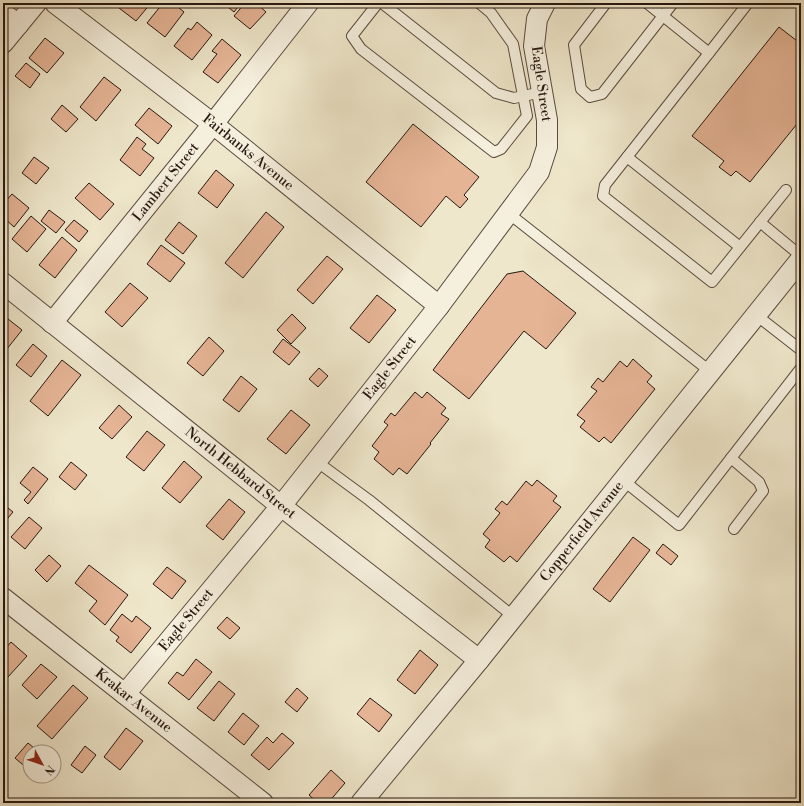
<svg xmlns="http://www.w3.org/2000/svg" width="804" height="806" viewBox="0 0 804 806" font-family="'Libre Bodoni',serif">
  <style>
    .building { fill: #e5b495; stroke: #281710 }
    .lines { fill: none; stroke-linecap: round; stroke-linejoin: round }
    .lane-casing { stroke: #5a4b3f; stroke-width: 12 }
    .street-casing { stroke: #5a4b3f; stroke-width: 22 }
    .lane { stroke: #f5efdd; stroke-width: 10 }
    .street { stroke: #f5efdd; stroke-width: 20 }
    .labels { text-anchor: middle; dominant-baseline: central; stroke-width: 3.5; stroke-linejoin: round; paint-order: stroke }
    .street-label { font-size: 14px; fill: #281710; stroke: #f5efdd }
  </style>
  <rect width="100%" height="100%" fill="#efe7cb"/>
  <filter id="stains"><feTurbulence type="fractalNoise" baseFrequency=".005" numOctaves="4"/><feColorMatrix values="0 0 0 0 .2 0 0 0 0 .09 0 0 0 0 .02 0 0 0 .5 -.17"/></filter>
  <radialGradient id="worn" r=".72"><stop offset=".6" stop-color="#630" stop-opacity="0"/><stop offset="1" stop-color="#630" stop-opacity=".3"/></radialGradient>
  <g class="building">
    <path d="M123,3h28l-15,18 -17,-13z"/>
    <path d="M163,3h10l11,9 -19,25 -18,-14z"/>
    <path d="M223,3h18l-7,9z"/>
    <path d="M245,3h11l10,9 -16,17 -16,-13z"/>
    <path d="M197,22l15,13 -20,25 -18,-14 14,-18 3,2z"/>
    <path d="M779,27l22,17v75l-51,63 -14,-11 -5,5 -12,-9 5,-6 -32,-25z"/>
    <path d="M45,38l19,15 -17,20 -18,-15z"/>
    <path d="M222,39l19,16 -23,28 -15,-11 14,-18 -5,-3z"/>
    <path d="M26,63l14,11 -10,14 -15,-12z"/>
    <path d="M104,77l17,13 -25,31 -16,-14z"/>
    <path d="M62,105l16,14 -12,13 -15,-13z"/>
    <path d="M149,108l23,18 -14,18 -23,-19z"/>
    <path d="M413,124l66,53 -15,18 4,4 -8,9 -14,-12 -25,31 -55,-45z"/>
    <path d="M137,137l9,7 -4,5 12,9 -14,18 -20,-16z"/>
    <path d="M34,157l15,11 -13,16 -14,-11z"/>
    <path d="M216,170l18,15 -17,23 -19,-15z"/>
    <path d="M89,183l25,21 -14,16 -25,-22z"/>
    <path d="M12,194l17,14 -15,19 -11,-10v-13z"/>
    <path d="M49,210l16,12 -9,11 -15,-12z"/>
    <path d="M266,212l18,15 -41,51 -18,-15z"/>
    <path d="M31,216l15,13 -19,23 -15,-13z"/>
    <path d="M74,220l14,11 -9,11 -14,-12z"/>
    <path d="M179,222l18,14 -14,18 -18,-14z"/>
    <path d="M62,237l15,13 -22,28 -16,-13z"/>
    <path d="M161,245l24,18 -15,19 -23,-18z"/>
    <path d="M327,256l16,13 -30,35 -16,-14z"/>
    <path d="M523,271l53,42 -30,36 -22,-18 -55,68 -36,-29 74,-96z"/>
    <path d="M130,283l18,15 -26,29 -17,-15z"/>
    <path d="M377,295l19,15 -27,33 -19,-15z"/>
    <path d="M292,314l14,14 -15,16 -14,-14z"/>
    <path d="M3,315l19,15 -19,24z"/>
    <path d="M209,337l15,14 -21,25 -16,-13z"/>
    <path d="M283,339l17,13 -11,13 -16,-13z"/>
    <path d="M33,344l14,12 -16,21 -15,-12z"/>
    <path d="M633,359l19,17 -5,6 8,7 -44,54 -7,-6 -5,5 -19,-15 5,-6 -8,-6 20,-24 -6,-4 7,-9 5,4 17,-21 7,6z"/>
    <path d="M62,360l19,15 -33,41 -18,-15z"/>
    <path d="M319,368l9,8 -10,11 -9,-8z"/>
    <path d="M241,376l16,13 -18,23 -16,-12z"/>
    <path d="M415,392l7,6 5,-6 19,16 -5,6 8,5 -19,24 1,1 -24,30 -8,-6 -6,7 -19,-16 5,-7 -7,-6 16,-21 -4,-3 7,-9 4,3z"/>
    <path d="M119,405l13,12 -20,22 -13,-11z"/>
    <path d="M291,410l19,15 -24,29 -19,-15z"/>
    <path d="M147,431l18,14 -21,26 -18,-14z"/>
    <path d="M184,461l18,16 -22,26 -18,-15z"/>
    <path d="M71,462l16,13 -12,15 -16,-13z"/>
    <path d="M33,467l15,12 -20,25 -4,-4 7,-8 -11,-9z"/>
    <path d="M537,480l20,16 -4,5 8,6 -44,55 -7,-6 -6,6 -19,-15 5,-7 -7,-6 17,-21 -5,-4 7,-8 5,4 19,-24 6,5z"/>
    <path d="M229,499l16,13 -22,28 -17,-14z"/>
    <path d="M3,504l10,8 -10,12z"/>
    <path d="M29,517l13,11 -17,21 -14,-12z"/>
    <path d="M633,537l17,13 -40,52 -17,-13z"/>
    <path d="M663,544l15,12 -7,9 -15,-12z"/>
    <path d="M49,555l12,11 -14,16 -12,-12z"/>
    <path d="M89,565l39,30 -23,30 -16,-14 8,-10 -22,-18z"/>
    <path d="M167,567l19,14 -14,18 -19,-15z"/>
    <path d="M122,614l10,8 4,-6 15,12 -20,25 -15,-12 3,-4 -9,-7z"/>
    <path d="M227,617l13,11 -10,11 -13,-11z"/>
    <path d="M11,642l16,14 -19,21 -5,-4v-22z"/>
    <path d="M420,650l18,15 -23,29 -18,-14z"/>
    <path d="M196,659l16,13 -23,28 -21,-17 9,-11 6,4z"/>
    <path d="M41,664l16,13 -20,22 -15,-14z"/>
    <path d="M219,681l16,13 -21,27 -17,-13z"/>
    <path d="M73,685l15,13 -36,41 -15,-13z"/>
    <path d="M297,688l11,10 -11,14 -12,-10z"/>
    <path d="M370,698l22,17 -13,17 -22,-18z"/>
    <path d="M243,713l16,13 -15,19 -16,-13z"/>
    <path d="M126,728l17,13 -23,29 -16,-13z"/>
    <path d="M282,733l12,10 -25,27 -18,-15 16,-18 6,6z"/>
    <path d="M28,743l11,9h-9v19l-15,-13z"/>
    <path d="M85,746l11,9 -14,18 -11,-8z"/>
    <path d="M331,770l14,13 -17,20h-10l-9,-8z"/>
  </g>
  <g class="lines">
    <g class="lane-casing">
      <g id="lane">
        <path d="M378,3l-26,33 9,13 133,103 7,-3 26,-33 -14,-72 -22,-31 -12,-10"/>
        <path d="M382,3l114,90 18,5 28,-6"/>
        <path d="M606,3l-32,42 7,44 9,8 12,-3 71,-91"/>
        <path d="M647,3l62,50 39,-50"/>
        <path d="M709,53l-104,132 -2,11 109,86 74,-92"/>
        <path d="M627,157l113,90"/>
        <path d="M508,213l203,159"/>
        <path d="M760,222l41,34"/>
        <path d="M756,315l45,35"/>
        <path d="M731,458l28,24 4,9 -29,38"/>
        <path d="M316,461l53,39 145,117"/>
        <path d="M624,481l55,44 122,-157"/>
      </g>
    </g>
    <g class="street-casing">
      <g id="street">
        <path id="s1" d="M55,3l158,121 226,182"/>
        <path d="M3,13l15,12"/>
        <path d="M3,43l33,-40"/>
        <path id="s2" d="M3,283l278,223 198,154"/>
        <path id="s3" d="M52,323l161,-199 95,-121"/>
        <path id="s4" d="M3,598l260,205"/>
        <path id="s5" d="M125,694l156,-188 158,-200 100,-134 8,-25v-27l-13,-74 3,-27 8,-16"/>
        <path id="s6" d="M361,803l118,-143 322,-401"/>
      </g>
    </g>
    <use href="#lane" class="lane"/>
    <use href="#street" class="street"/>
  </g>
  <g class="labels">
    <g class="street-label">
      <text transform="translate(541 84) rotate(82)">Eagle Street</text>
      <text stroke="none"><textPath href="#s1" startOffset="244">Fairbanks Avenue</textPath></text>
      <text stroke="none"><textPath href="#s3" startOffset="181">Lambert Street</textPath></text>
      <text stroke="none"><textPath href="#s5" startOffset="420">Eagle Street</textPath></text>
      <text stroke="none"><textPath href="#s2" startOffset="304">North Hebbard Street</textPath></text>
      <text stroke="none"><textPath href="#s6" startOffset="350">Copperfield Avenue</textPath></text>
      <text stroke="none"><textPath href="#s5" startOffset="96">Eagle Street</textPath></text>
      <text stroke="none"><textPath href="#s4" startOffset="166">Krakar Avenue</textPath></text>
    </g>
  </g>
  <rect width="804" height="806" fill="none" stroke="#efe7cb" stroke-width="16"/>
  <rect x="4" y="4" width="796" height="798" fill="none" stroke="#281710" stroke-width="2"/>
  <rect x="8" y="8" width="788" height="790" fill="none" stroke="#281710"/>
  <g transform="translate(42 764) rotate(130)"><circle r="19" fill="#f5efdd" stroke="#a3998b"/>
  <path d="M0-3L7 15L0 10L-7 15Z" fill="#8f2418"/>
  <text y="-6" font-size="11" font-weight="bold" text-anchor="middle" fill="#281710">N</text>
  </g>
  <rect width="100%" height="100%" filter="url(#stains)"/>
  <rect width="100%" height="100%" fill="url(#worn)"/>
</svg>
